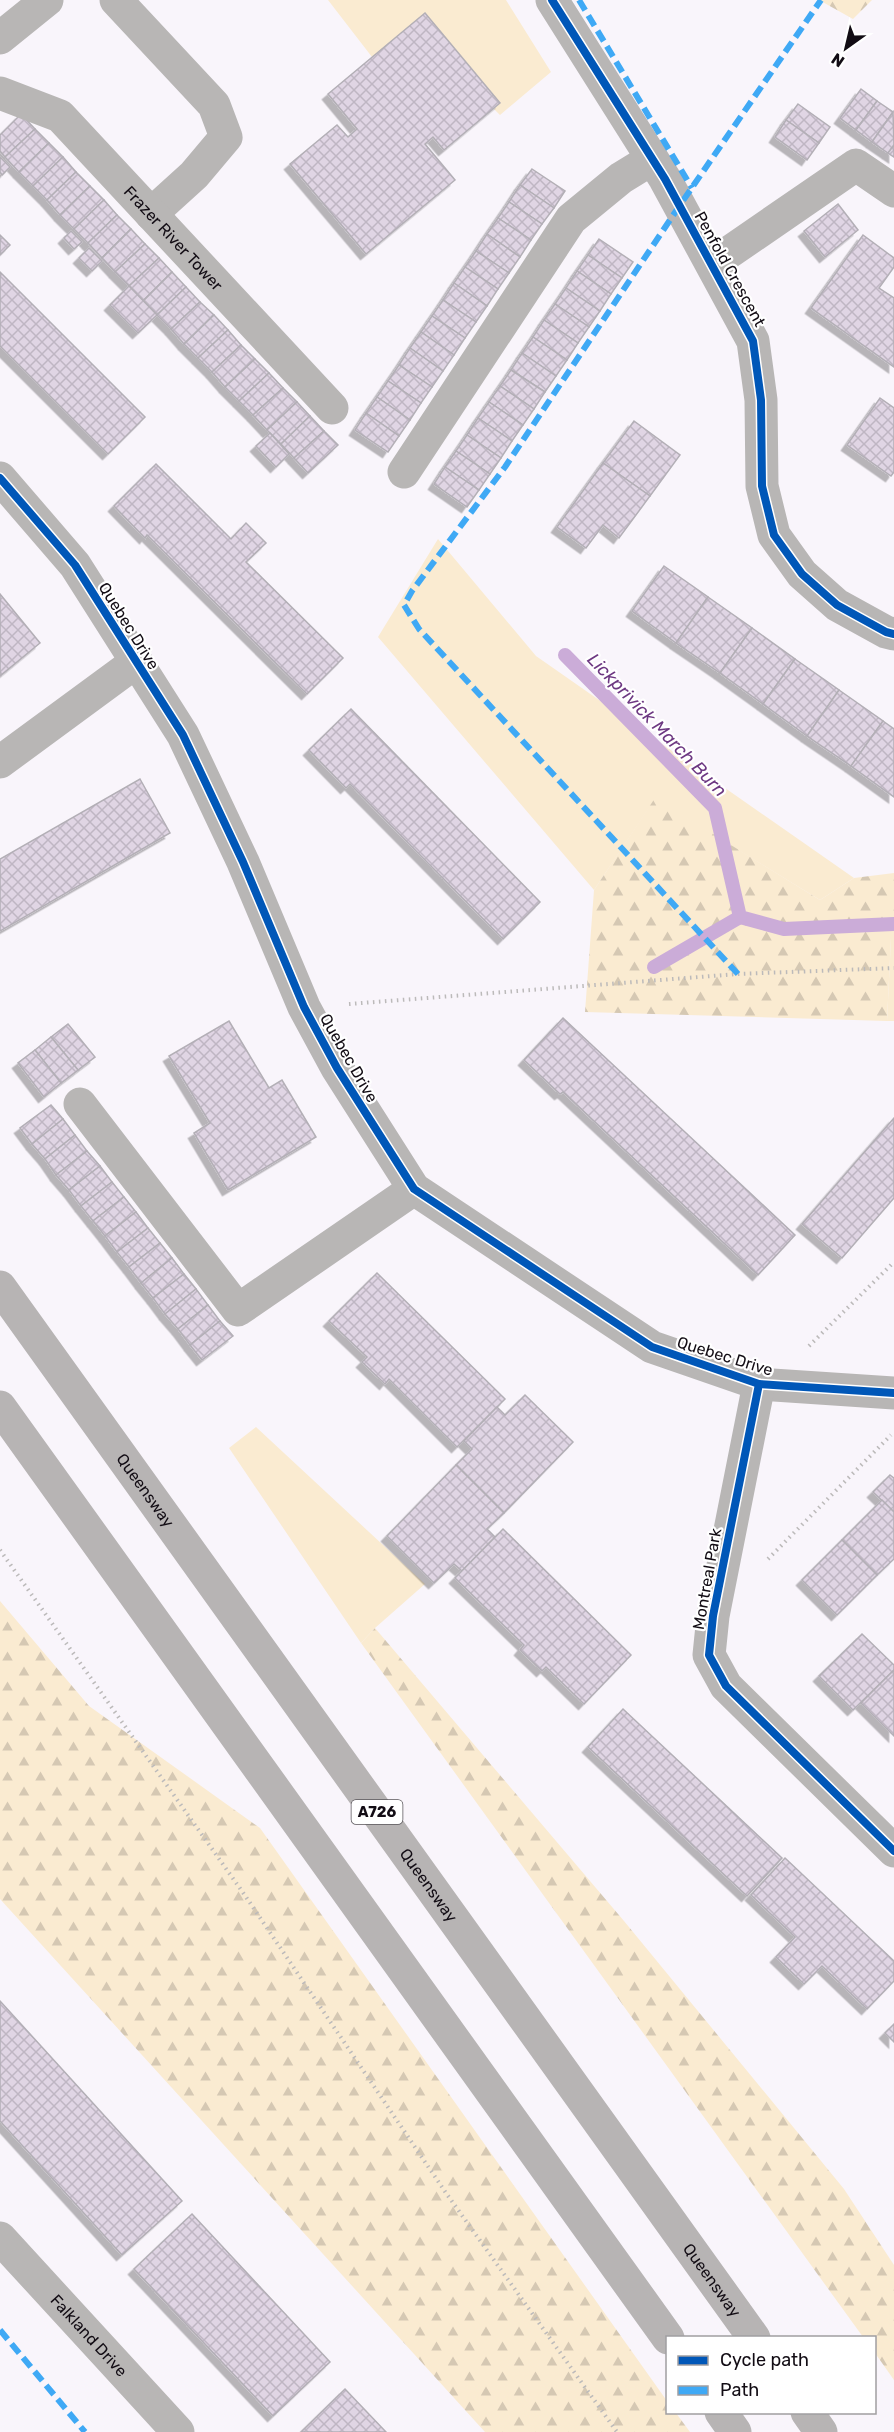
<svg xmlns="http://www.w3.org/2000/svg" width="894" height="2432" viewBox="0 0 894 2432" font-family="Rubik,sans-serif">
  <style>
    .grass { fill: #faebd1 }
    .forest { fill: url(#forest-firs) }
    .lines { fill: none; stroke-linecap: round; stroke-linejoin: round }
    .stream { stroke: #cbacd8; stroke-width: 14 }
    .building { fill: url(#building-cross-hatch); stroke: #b3afb6; stroke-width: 1.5; filter: url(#shadow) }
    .path { stroke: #bcbaba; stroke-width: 4; stroke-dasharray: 1.5 4.5; stroke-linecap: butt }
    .minor { stroke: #b8b6b5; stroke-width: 33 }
    .highway { stroke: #b7b4b4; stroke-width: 33 }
    .quiet { stroke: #3fa9f5; stroke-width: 6; stroke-dasharray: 12 6; stroke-linecap: butt }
    .cycleway-casing { stroke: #fff; stroke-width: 11 }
    .cycleway { stroke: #0057b8; stroke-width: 8 }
    .labels { text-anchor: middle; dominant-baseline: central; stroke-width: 4.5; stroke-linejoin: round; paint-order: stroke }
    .shield { fill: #fff; stroke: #59555a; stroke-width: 1.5 }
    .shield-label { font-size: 15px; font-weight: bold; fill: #120c14 }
    .street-label { font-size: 16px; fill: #120c14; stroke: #fff }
    .water-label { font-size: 18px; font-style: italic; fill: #6d3882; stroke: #fff }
  </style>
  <defs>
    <pattern id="forest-firs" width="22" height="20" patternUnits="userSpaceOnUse" patternTransform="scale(1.5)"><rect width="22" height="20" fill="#faebd1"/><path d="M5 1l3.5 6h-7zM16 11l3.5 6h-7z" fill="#d5c8b3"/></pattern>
    <pattern id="building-cross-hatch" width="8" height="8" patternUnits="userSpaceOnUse" patternTransform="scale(1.5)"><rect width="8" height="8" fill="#e0d5e4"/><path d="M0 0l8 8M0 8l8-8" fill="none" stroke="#bfb6c3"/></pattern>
    <filter id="shadow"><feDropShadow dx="-5.5" dy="5.5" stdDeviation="0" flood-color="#0004"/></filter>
  </defs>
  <rect width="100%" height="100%" fill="#f9f5fb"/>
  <g class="grass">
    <path d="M328,0h178l45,72 -51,43 -6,-6 6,-6 -75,-89 -53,43z"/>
    <path d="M438,539l98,117 318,222 -34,22 -165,-101 -61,91 -216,-253z"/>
    <path d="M891,938h3v83h-7z"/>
    <path d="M256,1427l169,157 -50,44 -14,15 -132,-195z"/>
  </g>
  <g class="forest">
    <path d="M819,0h53l-19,19z"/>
    <path d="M655,798l165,102 34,-22 40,-5v65h-3l-4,83 -302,-9 9,-122z"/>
    <path d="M0,1601l89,105 171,122 407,573 1,11 8,1 14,19h-205l-485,-533z"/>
    <path d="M375,1628l249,293 220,268 50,76v115l-19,-27 -1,-15 -11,-1 -502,-694z"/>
  </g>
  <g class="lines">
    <g class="stream">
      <path d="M565,655l150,153 25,109 44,12 110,-5"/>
      <path d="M654,967l86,-50"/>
    </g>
  </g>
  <g class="building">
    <path d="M425,13l75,90 -56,47 -11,-13 -8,7 30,36 -89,74 -76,-90 47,-39 11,12 9,-8 -29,-35z"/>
    <path d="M861,89l16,12 -21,29 -16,-12z"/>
    <path d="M877,101l16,11 -21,30 -16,-12z"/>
    <path d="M798,104l32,23 -11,16 -33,-23z"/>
    <path d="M893,112l1,33 -6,8 -16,-11z"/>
    <path d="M21,114l14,15 -30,28 -5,-6v-16z"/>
    <path d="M786,120l33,23 -12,17 -32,-23z"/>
    <path d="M35,129l14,14 -30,29 -14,-15z"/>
    <path d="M49,143l14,14 -30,29 -14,-14z"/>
    <path d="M894,145v12l-6,-4z"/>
    <path d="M0,157l10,10 -8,8 -2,-3z"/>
    <path d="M63,157l13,15 -29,28 -14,-14z"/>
    <path d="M532,169l33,22 -11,17 -34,-23z"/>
    <path d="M76,172l14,14 -30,29 -13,-15z"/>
    <path d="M520,185l34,23 -12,16 -33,-22z"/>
    <path d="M90,186l14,14 -30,29 -14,-14z"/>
    <path d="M104,200l13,15 -29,28 -14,-14z"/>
    <path d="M509,202l33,22 -11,16 -33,-22z"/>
    <path d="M838,204l20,26 -33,27 -21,-26z"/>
    <path d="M117,215l14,14 -29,29 -14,-15z"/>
    <path d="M498,218l33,22 -11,17 -33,-23z"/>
    <path d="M131,229l14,15 -30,28 -13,-14z"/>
    <path d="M71,231l11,11 -8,7 -10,-11z"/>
    <path d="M487,234l33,23 -11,16 -33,-22z"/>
    <path d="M0,235l10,10 -10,10z"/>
    <path d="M863,235l31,23v9l-15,21 15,10v69l-83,-59z"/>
    <path d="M599,239l34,23 -11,16 -34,-23z"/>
    <path d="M145,244l14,14 -30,28 -14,-14z"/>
    <path d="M89,248l13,13 -10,10 -13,-13z"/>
    <path d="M476,251l33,22 -11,16 -33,-22z"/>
    <path d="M588,255l34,23 -11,16 -34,-23z"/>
    <path d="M159,258l13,14 -29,29 -14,-15z"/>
    <path d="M465,267l33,22 -11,17 -33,-23z"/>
    <path d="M577,271l34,23 -11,17 -34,-23z"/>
    <path d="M0,272l145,145 -37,37 -108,-108z"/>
    <path d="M172,272l14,15 -29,28 -14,-14z"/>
    <path d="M454,283l33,23 -11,16 -33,-22z"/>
    <path d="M129,286l28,29 -19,18 -28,-28z"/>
    <path d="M186,287l14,15 -29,27 -14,-14z"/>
    <path d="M566,288l34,23 -11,16 -34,-23z"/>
    <path d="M443,300l33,22 -11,16 -33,-22z"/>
    <path d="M200,302l14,13 -30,29 -13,-15z"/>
    <path d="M555,304l34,23 -11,16 -34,-23z"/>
    <path d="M214,315l14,15 -30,28 -14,-14z"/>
    <path d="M432,316l33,22 -11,17 -33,-23z"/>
    <path d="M544,320l34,23 -11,17 -34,-23z"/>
    <path d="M228,330l13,15 -29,27 -14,-14z"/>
    <path d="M421,332l33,23 -11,16 -33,-23z"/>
    <path d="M533,337l34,23 -11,16 -34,-23z"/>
    <path d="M241,345l14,14 -30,28 -13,-15z"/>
    <path d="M410,348l33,23 -11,16 -33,-22z"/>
    <path d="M522,353l34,23 -11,16 -34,-22z"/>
    <path d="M255,359l14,14 -30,28 -14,-14z"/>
    <path d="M399,365l33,22 -11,16 -33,-22z"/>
    <path d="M511,370l34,22 -11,17 -34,-23z"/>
    <path d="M269,373l14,15 -30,27 -14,-14z"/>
    <path d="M388,381l33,22 -11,17 -33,-23z"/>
    <path d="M500,386l34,23 -11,16 -34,-23z"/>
    <path d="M283,388l14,14 -30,28 -14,-15z"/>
    <path d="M377,397l33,23 -11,16 -33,-23z"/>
    <path d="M880,398l14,10v64l-3,4 -44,-31z"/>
    <path d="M297,402l13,14 -29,28 -14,-14z"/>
    <path d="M489,402l34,23 -11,16 -34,-23z"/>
    <path d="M366,413l33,23 -11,16 -33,-22z"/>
    <path d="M310,416l14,15 -30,27 -13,-14z"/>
    <path d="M478,418l34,23 -11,17 -34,-23z"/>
    <path d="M634,421l46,34 -30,41 -47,-33z"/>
    <path d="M324,431l14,14 -30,28 -14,-15z"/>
    <path d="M270,433l19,21 -13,13 -20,-21z"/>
    <path d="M467,435l34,23 -11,16 -34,-23z"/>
    <path d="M456,451l34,23 -11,16 -34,-23z"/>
    <path d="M603,463l47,33 -31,42 -16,-13 -17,23 -29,-21z"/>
    <path d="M156,464l75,75 15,-16 20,20 -20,19 97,96 -36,36 -160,-159 -2,3 -31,-32z"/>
    <path d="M445,467l34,23 -12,17 -33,-23z"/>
    <path d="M664,566l44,31 -32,46 -44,-32z"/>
    <path d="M0,594l40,49 -40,33z"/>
    <path d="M708,597l44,31 -32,45 -44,-30z"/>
    <path d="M752,628l43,31 -32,45 -43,-31z"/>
    <path d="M795,659l44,31 -32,46 -44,-32z"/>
    <path d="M839,690l44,31 -32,45 -44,-30z"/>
    <path d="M351,709l189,193 -37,37 -153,-155 -4,4 -37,-38z"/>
    <path d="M883,721l11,8v68l-43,-31z"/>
    <path d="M140,779l30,54 -170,98v-72z"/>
    <path d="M563,1018l232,217 -37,40 -195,-183 -3,2 -36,-34z"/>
    <path d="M229,1021l40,67 13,-8 34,57 -88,53 -34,-57 16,-10 -41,-67z"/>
    <path d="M68,1024l27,33 -17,13 -27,-33z"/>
    <path d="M51,1037l27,33 -17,13 -26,-33z"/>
    <path d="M35,1050l26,33 -17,14 -26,-34z"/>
    <path d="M51,1105l12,14 -31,25 -12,-16z"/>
    <path d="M894,1118v80l-52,60 -40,-34z"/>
    <path d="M63,1119l12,16 -30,24 -13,-15z"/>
    <path d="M75,1135l12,16 -31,24 -11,-16z"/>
    <path d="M87,1151l13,15 -31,24 -13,-15z"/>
    <path d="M100,1166l12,16 -31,24 -12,-16z"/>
    <path d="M112,1182l12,15 -31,24 -12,-15z"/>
    <path d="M124,1197l12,15 -31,24 -12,-15z"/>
    <path d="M136,1212l12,16 -31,24 -12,-16z"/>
    <path d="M148,1228l12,15 -31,24 -12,-15z"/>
    <path d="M160,1243l12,15 -31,25 -12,-16z"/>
    <path d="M172,1258l12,16 -31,24 -12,-15z"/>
    <path d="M377,1273l128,126 -48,48 -68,-68 -4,5 -23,-22 5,-5 -38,-36z"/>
    <path d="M184,1274l12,15 -31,25 -12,-16z"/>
    <path d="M196,1289l12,16 -30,24 -13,-15z"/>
    <path d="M208,1305l12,16 -30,24 -12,-16z"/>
    <path d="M220,1321l13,15 -31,24 -12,-15z"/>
    <path d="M525,1395l48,47 -69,71 -48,-48 16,-16 -8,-8 33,-34 8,8z"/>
    <path d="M456,1465l48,48 -17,16 8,8 -33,34 -8,-7 -20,19 -47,-47z"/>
    <path d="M890,1475l4,3v34l-21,-20z"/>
    <path d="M882,1500l12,12v47l-17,16 -35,-35z"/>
    <path d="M503,1529l128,126 -47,49 -38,-37 -4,4 -22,-21 4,-5 -69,-67z"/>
    <path d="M842,1540l35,35 -40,40 -35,-35z"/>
    <path d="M862,1634l32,31v5l-41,40 -34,-34z"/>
    <path d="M894,1670v66l-33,-33z"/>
    <path d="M623,1709l159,149 -35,38 -159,-149z"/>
    <path d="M785,1858l109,103v20l-27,28 -45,-43 -18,18 -28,-27 19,-20 -44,-42z"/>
    <path d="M0,2001l182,200 -60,54 -122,-134z"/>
    <path d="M894,2024v18l-9,-9z"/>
    <path d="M192,2214l138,148 -57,54 -139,-147z"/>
    <path d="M345,2389l41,43h-85z"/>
  </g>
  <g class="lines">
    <g class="path">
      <path d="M349,1004l389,-30 156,-6"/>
      <path d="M809,1346l85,-84"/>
      <path d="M0,1550l244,344 202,299 171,239"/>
      <path d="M768,1559l123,-124"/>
    </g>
    <g class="minor">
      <path d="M116,0l98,105 12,32 -32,38 -43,39"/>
      <path d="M552,0l113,179 88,162 8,59 1,86 12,49 28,39 35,31 49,27 8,2"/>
      <path d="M0,38l47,-38"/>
      <path id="s1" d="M0,93l60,23 272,292"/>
      <path d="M712,264l144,-99 38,26"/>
      <path d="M404,472l167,-253 50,-41 31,-19"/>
      <path d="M0,478l75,87 108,170 60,127 61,145 33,61 77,121 238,158 107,37 135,9"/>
      <path d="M0,762l136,-100"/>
      <path d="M80,1104l158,206 176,-121"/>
      <path d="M759,1384l-46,232 -4,39 17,31 168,165"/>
      <path id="s2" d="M0,2238l178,194"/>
    </g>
    <g class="highway">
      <path id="s3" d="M0,1287l754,1051"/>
      <path d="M0,1407l668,931"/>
      <path d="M721,2412l14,20"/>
      <path d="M807,2412l14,20"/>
    </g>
    <g class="quiet">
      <path d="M579,0l113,188"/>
      <path d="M738,974l-319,-345 -15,-24 8,-14 93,-124 175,-262 141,-205"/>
      <path d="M0,2330l85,102"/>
    </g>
    <g class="cycleway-casing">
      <g id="cycleway">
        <path d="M552,0l113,179 88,162 8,59 1,86 12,49 28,39 35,31 49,27 8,2"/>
        <path d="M0,478l75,87 108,170 60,127 61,145 33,61 77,121 238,158 107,37 135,9"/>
        <path d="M759,1384l-46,232 -4,39 17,31 168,165"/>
      </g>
    </g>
    <use href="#cycleway" class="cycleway"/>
  </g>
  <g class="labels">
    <rect class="shield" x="351.5" y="1800" width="51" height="24" rx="4.5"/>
    <g class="shield-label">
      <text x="377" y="1812">A726</text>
    </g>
    <g class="street-label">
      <text stroke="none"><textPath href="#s1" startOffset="231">Frazer River Tower</textPath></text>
      <text transform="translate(730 269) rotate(61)">Penfold Crescent</text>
      <text transform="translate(129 626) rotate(58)">Quebec Drive</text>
      <text transform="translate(349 1058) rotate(60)">Quebec Drive</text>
      <text transform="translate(725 1356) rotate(17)">Quebec Drive</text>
      <text stroke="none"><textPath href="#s3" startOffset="250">Queensway</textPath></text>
      <text transform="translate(707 1579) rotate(-80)">Montreal Park</text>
      <text stroke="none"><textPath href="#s3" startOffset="736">Queensway</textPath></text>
      <text stroke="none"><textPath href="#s3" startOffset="1222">Queensway</textPath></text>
      <text stroke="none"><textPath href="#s2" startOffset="132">Falkland Drive</textPath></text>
    </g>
    <g class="water-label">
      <text transform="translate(657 725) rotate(46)">Lickprivick March Burn</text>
    </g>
  </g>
  <rect x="666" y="2336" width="210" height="78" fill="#ffffff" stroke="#a09ea1" stroke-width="1.5"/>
  <rect x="678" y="2356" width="30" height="9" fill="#0057b8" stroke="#a09ea1" stroke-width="1.5"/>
  <text x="720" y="2366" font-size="18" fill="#120c14">Cycle path</text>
  <rect x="678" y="2386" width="30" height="9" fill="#3fa9f5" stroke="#a09ea1" stroke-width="1.5"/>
  <text x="720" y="2396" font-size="18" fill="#120c14">Path</text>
  <g transform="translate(846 48) rotate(214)" stroke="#ffffff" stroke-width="4.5" paint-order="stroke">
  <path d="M0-4.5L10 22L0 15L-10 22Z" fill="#120c14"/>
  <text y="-9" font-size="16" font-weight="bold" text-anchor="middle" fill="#120c14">N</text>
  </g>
</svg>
